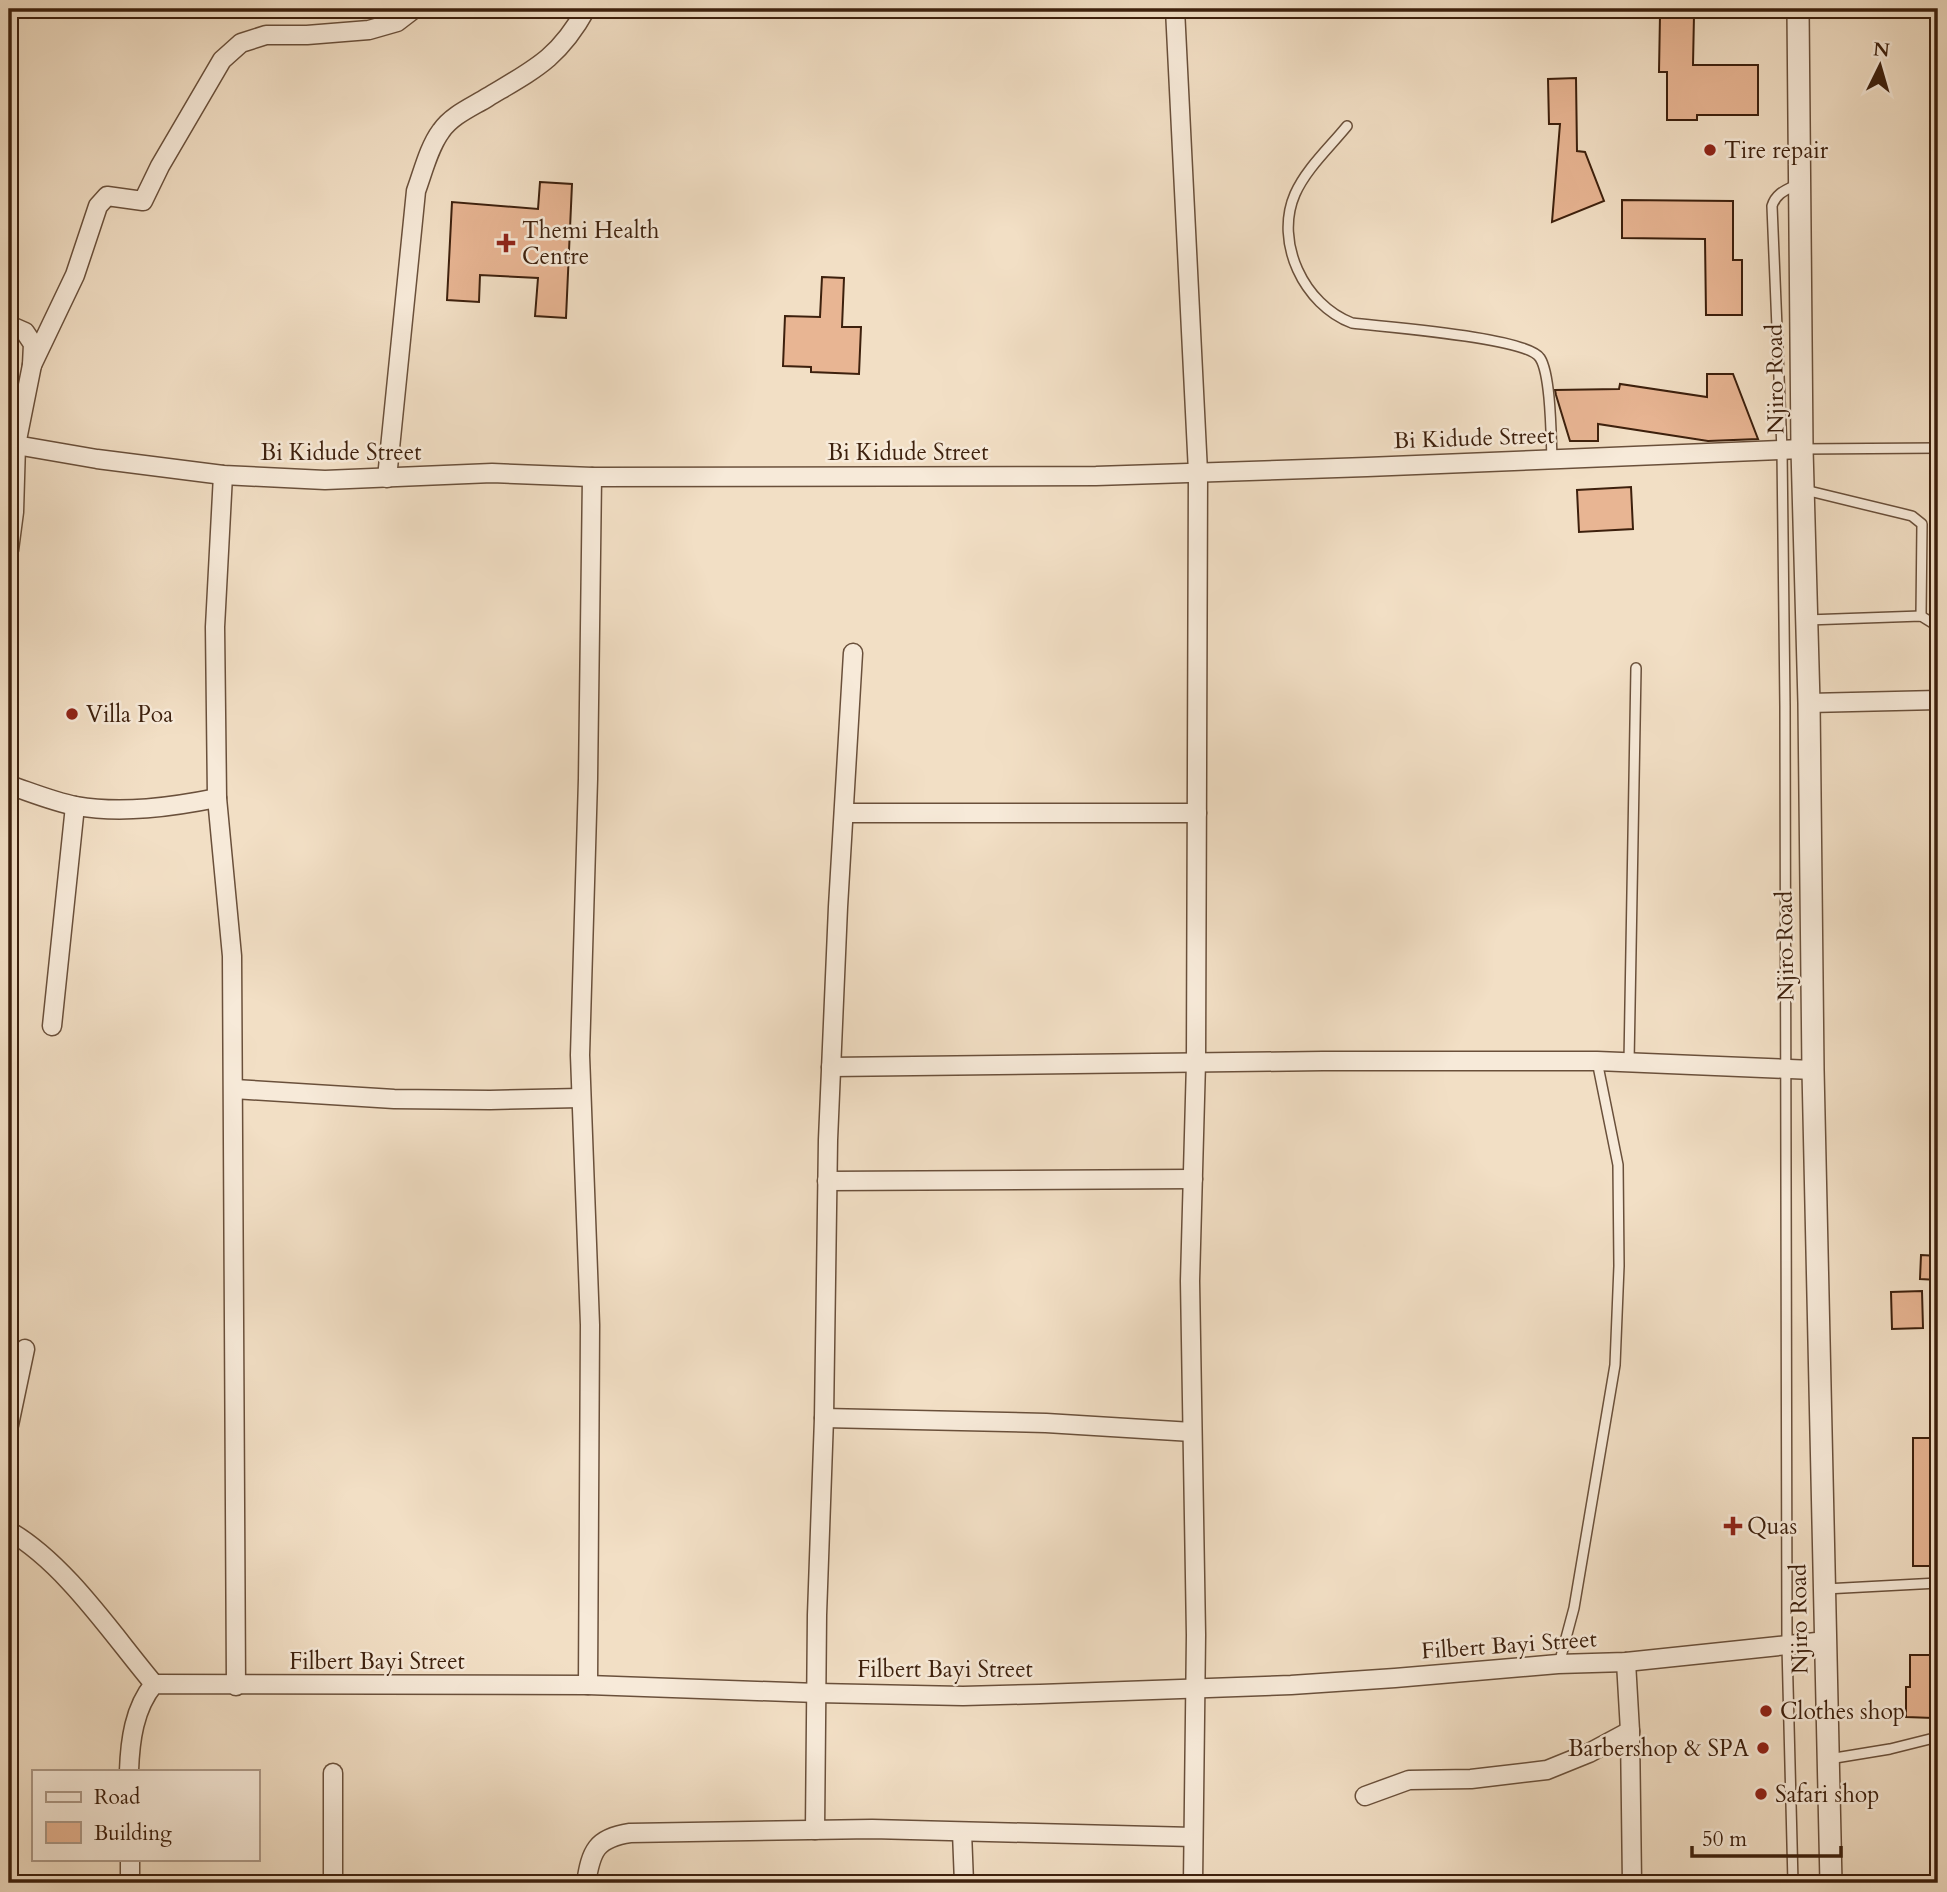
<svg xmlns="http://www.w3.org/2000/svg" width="1947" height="1892" viewBox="0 0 1947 1892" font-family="Cardo,serif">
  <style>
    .building { fill: #e8b593; stroke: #3d200d; stroke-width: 2 }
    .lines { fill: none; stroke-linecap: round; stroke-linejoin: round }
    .service-casing { stroke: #6a503b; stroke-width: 12 }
    .minor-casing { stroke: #6a503b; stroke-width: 21 }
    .tertiary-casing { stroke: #6a503b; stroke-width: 24 }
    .service { stroke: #f7ead9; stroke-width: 9 }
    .minor { stroke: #f7ead9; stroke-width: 18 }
    .tertiary { stroke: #f7ead9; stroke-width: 21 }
    .poi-dot { fill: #8f2418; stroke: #f7ead9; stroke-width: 2.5 }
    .labels { text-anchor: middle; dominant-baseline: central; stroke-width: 5; stroke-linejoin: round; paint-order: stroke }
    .poi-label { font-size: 23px; fill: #3d200d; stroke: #f7ead9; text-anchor: start }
    .street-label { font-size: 23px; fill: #3d200d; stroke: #f7ead9 }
  </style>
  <rect width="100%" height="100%" fill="#f2dfc5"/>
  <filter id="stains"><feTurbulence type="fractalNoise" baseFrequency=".00286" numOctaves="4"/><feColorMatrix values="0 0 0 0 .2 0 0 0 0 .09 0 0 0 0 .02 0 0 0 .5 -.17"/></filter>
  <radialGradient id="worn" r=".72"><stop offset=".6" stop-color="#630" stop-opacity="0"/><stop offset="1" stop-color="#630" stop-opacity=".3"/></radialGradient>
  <g class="building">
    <path d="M1660,15h34l-1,50h65v50h-61v5h-30v-48h-8z"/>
    <path d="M1576,78l1,73 8,1 19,49 -52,21 8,-98h-11l-1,-45z"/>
    <path d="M540,182l32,2 -6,134 -31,-2 3,-38 -58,-3 -1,27 -32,-2 5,-98 86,7z"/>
    <path d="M1622,200l111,1v59h9v55h-36l-1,-76 -83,-1z"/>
    <path d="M822,277l22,1 -2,49h19l-2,47 -48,-2v-5l-28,-1 2,-50 35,1z"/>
    <path d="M1707,374h26l25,65 -50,2 -110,-17v17h-28l-14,-46 -1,-5 64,-1 1,-5 87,13z"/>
    <path d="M1631,487l2,42 -54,3 -2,-42z"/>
    <path d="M1921,1255l17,1v24l-18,-1z"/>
    <path d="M1922,1291l1,37 -31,1 -1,-37z"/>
    <rect x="1913" y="1438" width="25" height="128"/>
    <path d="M1910,1655h28v25h-4l-1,38 -27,-1v-30h4z"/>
  </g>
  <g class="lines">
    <g class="service-casing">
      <g id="service">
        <path d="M1347,126c-18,22 -41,43 -52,68 -21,48 9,111 57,129 31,4 175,14 188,35 11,17 11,79 12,101"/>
        <path d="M1802,449l136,-1"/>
        <path d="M1805,490l107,26 10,8 -1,92"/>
        <path d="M1807,620l114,-4 13,8 4,7"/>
        <path d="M1629,1062l7,-394"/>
        <path d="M1825,1589l113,-6"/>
        <path d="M1559,1664l15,-56 41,-243 4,-99 -1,-101 -21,-104"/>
        <path d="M1829,1759l61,-10 48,-12"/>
        <path d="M1793,1883l-6,-237 -2,-940 -3,-256 -10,-244c4,-13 14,-16 26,-22"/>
      </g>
    </g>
    <g class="minor-casing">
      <g id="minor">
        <path d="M1175,9l23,463 -2,590 -6,219 6,354 -3,248"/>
        <path d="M9,325l16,7 8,12 -1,21 -16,80 -2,67 -5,38"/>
        <path d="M32,365l43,-90 23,-69 9,-10 36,5 17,-35 62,-106 19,-17 25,-8h41l62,-5 28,-8 17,-13"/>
        <path d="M16,445l81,14 126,16 102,5 167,-7 100,4 504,-1 271,-9 435,-18"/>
        <path d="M223,475l-8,152 2,171 15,158 4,730"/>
        <path d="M387,478l29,-287c7,-19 13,-44 25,-60 11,-16 31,-24 47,-34 47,-28 71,-39 98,-88"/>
        <path d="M1809,703l129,-3"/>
        <path d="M9,785c21,7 45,17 67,21 46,8 96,1 141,-8"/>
        <path d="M844,813h353"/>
        <path d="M52,1026l23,-220"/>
        <path d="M831,1067l492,-6h274l216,9"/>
        <path d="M234,1089l160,10 96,1 90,-2"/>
        <path d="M827,1181l366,-2"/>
        <path d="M824,1418l222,5 146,9"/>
        <path d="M9,1425l16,-76"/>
        <path d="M9,1531c56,32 103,103 145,153"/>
        <path d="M1626,1662l4,69 2,152"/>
        <path d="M588,1685l2,-360 -10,-270 8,-276 4,-302"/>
        <path d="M129,1771c1,-30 5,-63 25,-87l434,1 229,8 146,3 77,-2 251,-9 104,-7 163,-14 68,-2 200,-21"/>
        <path d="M1365,1796l44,-16 62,-1 76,-9 42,-17 41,-22"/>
        <path d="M815,1830l2,-215 7,-197 4,-278 10,-233 15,-254"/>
        <path d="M962,1832l2,51"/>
        <path d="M130,1859v24"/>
        <path d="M333,1883v-110"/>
        <path d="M586,1883c5,-32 10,-45 44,-50l242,-4 321,8"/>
      </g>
    </g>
    <g class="tertiary-casing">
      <path id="tertiary" d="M1798,9l4,440 7,254 4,367 18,813"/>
    </g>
    <use href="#service" class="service"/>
    <use href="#minor" class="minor"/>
    <use href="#tertiary" class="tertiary"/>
  </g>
  <g class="poi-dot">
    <circle cx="1710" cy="150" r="7"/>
    <path d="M502.5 232.5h7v7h7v7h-7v7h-7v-7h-7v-7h7z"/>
    <circle cx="72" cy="714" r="7"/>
    <path d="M1729.5 1515.5h7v7h7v7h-7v7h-7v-7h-7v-7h7z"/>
    <circle cx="1766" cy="1711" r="7"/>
    <circle cx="1763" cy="1748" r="7"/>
    <circle cx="1761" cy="1794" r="7"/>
  </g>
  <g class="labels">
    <g class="poi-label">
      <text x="1724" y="150">Tire repair</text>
      <text x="522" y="230">Themi Health<tspan x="522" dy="26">Centre</tspan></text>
      <text x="86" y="714">Villa Poa</text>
      <text x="1747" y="1526">Quas</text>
      <text x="1780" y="1711">Clothes shop</text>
      <text x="1749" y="1748" text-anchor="end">Barbershop &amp; SPA</text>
      <text x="1775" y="1794">Safari shop</text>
    </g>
    <g class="street-label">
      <text transform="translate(1775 379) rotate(-91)">Njiro Road</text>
      <text transform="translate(1474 438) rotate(-2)">Bi Kidude Street</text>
      <text x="341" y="452">Bi Kidude Street</text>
      <text x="908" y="452">Bi Kidude Street</text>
      <text transform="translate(1785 946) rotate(-91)">Njiro Road</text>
      <text transform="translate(1799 1619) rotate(-91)">Njiro Road</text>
      <text transform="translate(1509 1645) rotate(-4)">Filbert Bayi Street</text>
      <text x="377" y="1661">Filbert Bayi Street</text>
      <text x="945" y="1669">Filbert Bayi Street</text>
    </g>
  </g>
  <rect width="1947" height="1892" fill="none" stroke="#f2dfc5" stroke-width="35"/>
  <rect x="10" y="10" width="1926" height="1871" fill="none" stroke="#3d200d" stroke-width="3.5"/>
  <rect x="18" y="18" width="1912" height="1857" fill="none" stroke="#3d200d" stroke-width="2"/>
  <rect x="32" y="1770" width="228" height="91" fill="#f7ead9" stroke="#ad9987" stroke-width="2"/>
  <rect x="46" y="1792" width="35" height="10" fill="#f7ead9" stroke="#ad9987" stroke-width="2"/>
  <text x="94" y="1804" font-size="21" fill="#3d200d">Road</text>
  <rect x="46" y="1822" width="35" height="21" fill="#e8b593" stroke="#ad9987" stroke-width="2"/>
  <text x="94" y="1840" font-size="21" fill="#3d200d">Building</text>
  <g transform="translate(1880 66) rotate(5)" stroke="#f7ead9" stroke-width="5" paint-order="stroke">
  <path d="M0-5L12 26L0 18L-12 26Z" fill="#3d200d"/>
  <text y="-10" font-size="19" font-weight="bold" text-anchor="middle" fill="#3d200d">N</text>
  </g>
  <path d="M1692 1846v10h149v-10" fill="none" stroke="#3d200d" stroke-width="3.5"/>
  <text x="1702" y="1846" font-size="21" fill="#3d200d" stroke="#f7ead9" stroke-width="5" paint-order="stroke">50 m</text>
  <rect width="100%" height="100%" filter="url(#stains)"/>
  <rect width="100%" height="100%" fill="url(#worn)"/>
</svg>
